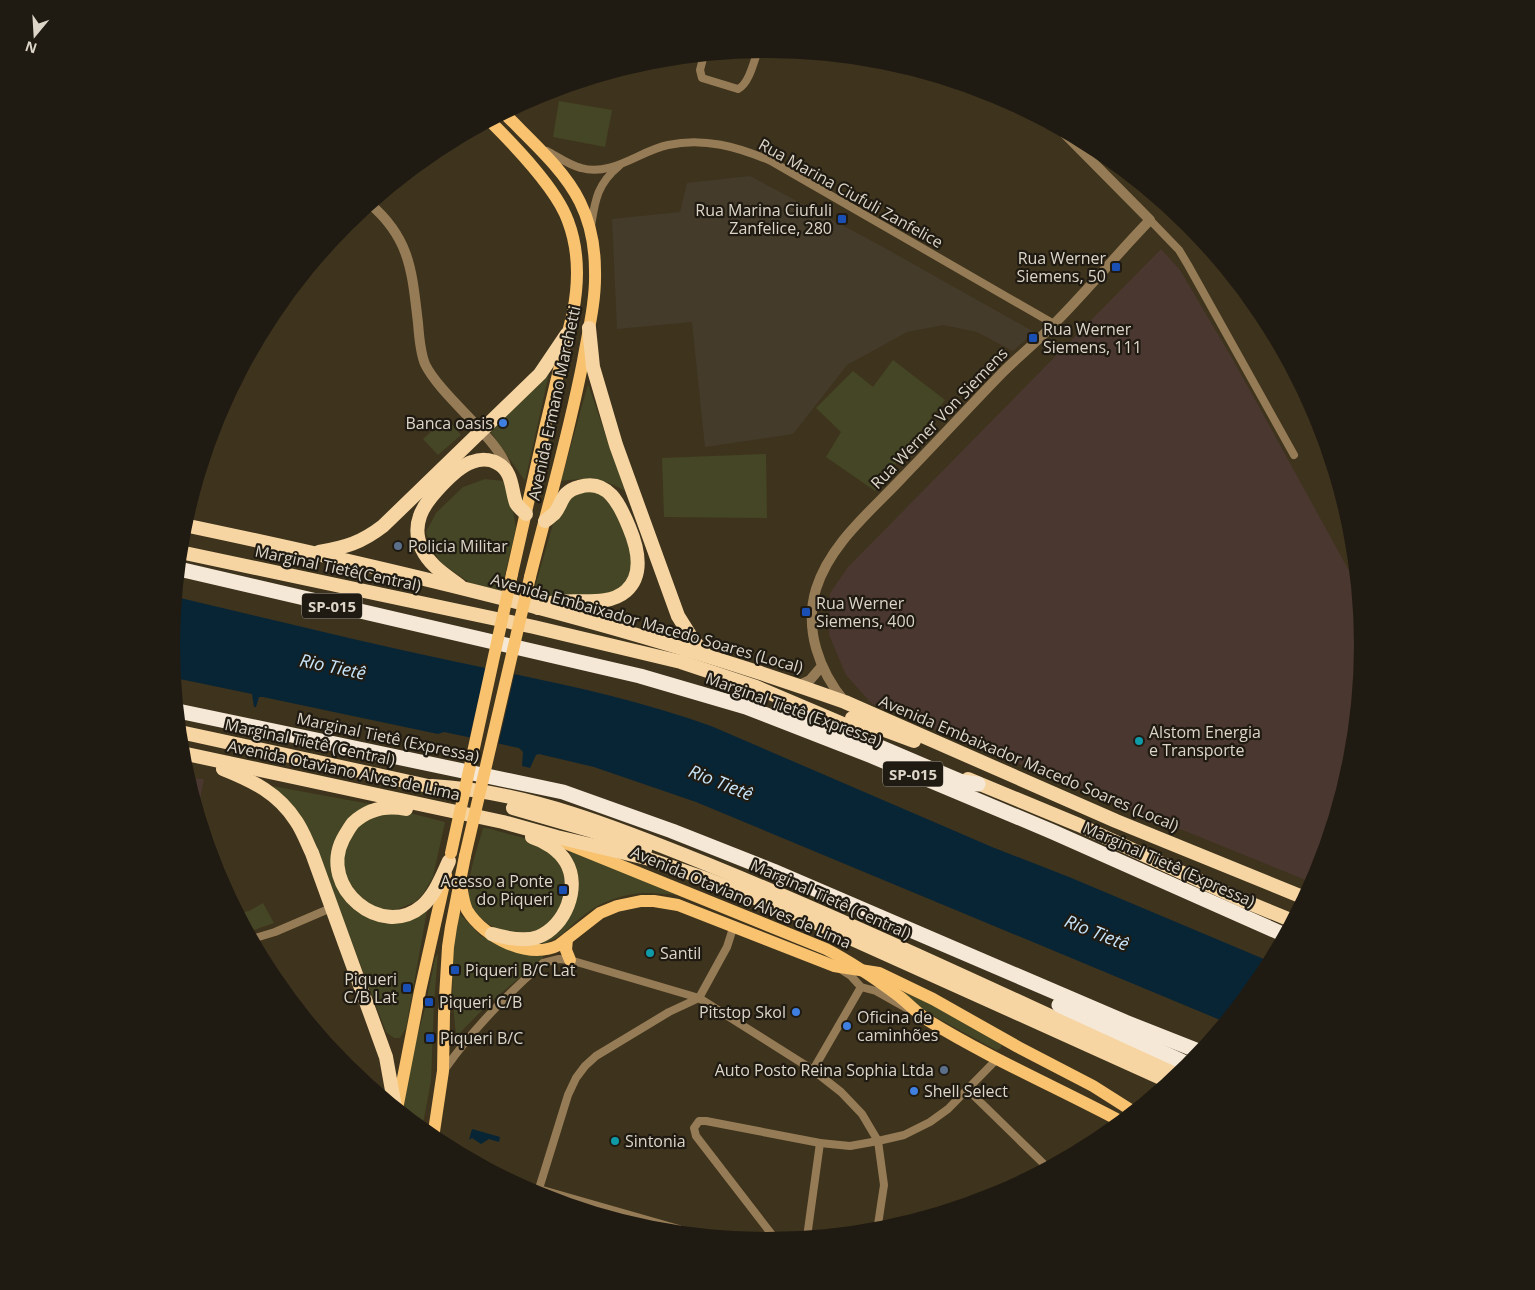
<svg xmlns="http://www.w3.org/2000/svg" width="1535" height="1290" viewBox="0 0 1535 1290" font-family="'Open Sans',sans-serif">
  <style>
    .commercial { fill: #4a372f }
    .industrial { fill: #443b2a }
    .green { fill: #454625 }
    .water { fill: #082536 }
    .pier { fill: #3e331d }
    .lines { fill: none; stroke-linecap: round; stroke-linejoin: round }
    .minor { stroke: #967c56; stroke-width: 8 }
    .tertiary { stroke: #967c56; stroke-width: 10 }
    .primary { stroke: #f8c26f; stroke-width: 12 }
    .trunk { stroke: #f6d5a2; stroke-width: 14 }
    .motorway { stroke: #f5e8d6; stroke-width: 15 }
    .primary-bridge { stroke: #f8c26f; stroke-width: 12 }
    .transit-dot { fill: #1a4fb4; stroke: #201b12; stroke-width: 2 }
    .shop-dot { fill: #3f7fe0; stroke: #201b12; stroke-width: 2 }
    .service-dot { fill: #5c6f8a; stroke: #201b12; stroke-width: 2 }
    .culture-dot { fill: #0f9aa8; stroke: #201b12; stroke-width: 2 }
    .labels { text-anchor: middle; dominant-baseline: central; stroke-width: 4.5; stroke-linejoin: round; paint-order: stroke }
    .shield { fill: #201b12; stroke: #a49d91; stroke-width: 1 }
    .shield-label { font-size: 15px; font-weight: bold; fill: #dcd5c8 }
    .street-label { font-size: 16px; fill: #dcd5c8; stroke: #201b12 }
    .poi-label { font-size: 16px; fill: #dcd5c8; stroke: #201b12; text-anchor: start }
    .water-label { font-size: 18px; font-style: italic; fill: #c6e4fa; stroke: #201b12 }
  </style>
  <rect width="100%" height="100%" fill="#3e331d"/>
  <g class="commercial">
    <path d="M1161,249l19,21 56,95 122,222 6,58 -12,117 -34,111 -5,10 -441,-179 -26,-29 -17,-40 1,-42 18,-26z"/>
    <path d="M188,778l16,1 -6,31z"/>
  </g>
  <path class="industrial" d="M750,176l133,71 151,85 -21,19 -36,-19 -34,-7 -36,7 -60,33 -54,69 -88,13 -13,-125 -75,7 -5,-110 68,-7 7,-29z"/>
  <g class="green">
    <path d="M559,101l53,9 -7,37 -52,-10z"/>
    <path d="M893,360l52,40 -70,91 -49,-34 15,-25 -25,-24 37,-37 20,16z"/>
    <path d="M549,374l-24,107 -35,-50z"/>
    <path d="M588,384l37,107c-23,-13 -38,-13 -64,-10z"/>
    <path d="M446,418l15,17 -23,20 -15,-16z"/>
    <path d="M766,454l1,64 -103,-1 -2,-59z"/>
    <path d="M485,479l18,2 7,13 6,34 -15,63 -24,-3 -36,-25 -10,-16 -5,-15 10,-19 27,-26z"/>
    <path d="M587,490l13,2 12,8 24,57 -7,27 -34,16 -63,-3 21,-73 5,-13 18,-17z"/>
    <path d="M272,786l98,18v2l-15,7 -17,74 9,15 11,9h69l-21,117 -6,10h-6l-8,-6 -60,-158 -10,-30 -8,-15z"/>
    <path d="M402,811l43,11 -12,55 -10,17 -8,8 -22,9 -17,-3 -15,-8 -10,-12 -8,-15 -2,-16 17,-32 12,-8z"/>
    <path d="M483,828l8,1c15,5 38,9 51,17 14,9 27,29 23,46 -1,5 -3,10 -5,14 -1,3 -2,8 -4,11 -14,19 -47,21 -66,8 -8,-5 -17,-13 -20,-22 -5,-24 7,-52 13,-75z"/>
    <path d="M571,850l106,45c-10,-1 -21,-2 -31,-2 -19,0 -44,8 -59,20 -16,11 -25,26 -45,31v-2l21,-16 10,-17 -4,-52z"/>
    <path d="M263,903l11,20 -26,9 -10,-19 11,-2z"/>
    <path d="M460,914l21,22 15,7 47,12v3l-57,48 -29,30 -1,-2c-5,-40 -6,-81 4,-120z"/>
    <path d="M438,954l-4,50 -3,77 -9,48 -20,-16 10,-57 13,-48 10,-50z"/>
    <path d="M890,982l12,5 100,58 -2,4 -4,1 -57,-31 -24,-15z"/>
  </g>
  <g class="water">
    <path d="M176,597c94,22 187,45 281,65 85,18 172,34 254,64l281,121 77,30 202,85 -8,15 -38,45 -529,-220 -102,-35 -55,-13 -3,1 -6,13 -8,-2 1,-14 -4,-4 -75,-16 -6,2 -175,-37h-4l-3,10h-2l-2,-13 -77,-16 -4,-33z"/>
    <path d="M472,1129l28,8 -1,5 -10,-3 -8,5 -9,-6 -3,2z"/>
  </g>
  <path class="pier" d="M486,666l29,6 -17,74 -29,-6z"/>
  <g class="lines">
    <g class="minor">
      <path d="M704,55l-4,15 2,8 36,11c11,-5 16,-28 20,-39"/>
      <path d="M547,151c11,6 22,14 34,17 31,9 58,-17 87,-23 36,-8 70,2 103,16l283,163"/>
      <path d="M1150,220l29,30 9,15 106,190"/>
      <path d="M591,226c4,-25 6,-42 28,-60"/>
      <path d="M252,939l23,-7 56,-24"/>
      <path d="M840,969l11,7 10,11 15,4 32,18"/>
      <path d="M445,1069c28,-40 61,-74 98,-106l16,-4 11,1 129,38 114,72 28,22 21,22 16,27 6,44 -7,46"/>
      <path d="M813,1070l48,-83"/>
      <path d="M968,1090l80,78"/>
      <path d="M539,1189l140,40"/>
      <path d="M537,1195l31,-100 8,-17 9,-12 11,-10 73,-44 30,-14 28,-51 7,-22"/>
      <path d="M807,1237l13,-94"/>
      <path d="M778,1240l-5,-4 -77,-100 -2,-8 5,-7h7l114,22 30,3 28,-5 26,-6 26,-13 18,-13 49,-50"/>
    </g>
    <g class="tertiary">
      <path d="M370,204c41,35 42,69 48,119 1,13 2,29 7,41 15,32 80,80 82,107"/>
      <path d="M799,685l11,-5 12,-14"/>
      <path d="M845,702c-26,-31 -41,-73 -29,-113 14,-45 54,-77 85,-110 34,-35 67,-71 102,-107 14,-14 30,-27 44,-41 36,-35 68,-75 103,-111l-90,-91"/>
    </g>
    <g class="primary">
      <path d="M504,113c25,26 60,56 76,89 10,20 15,46 15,69 1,30 -7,61 -12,90 -14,73 -35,144 -53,216"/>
      <path d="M490,121c24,24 67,68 78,100 11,29 11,60 5,91l-28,116 -33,146"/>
      <path d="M565,843l261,106c27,14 50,30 74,48 10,8 18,17 29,24 62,38 129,67 193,101"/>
      <path d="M460,879c2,10 3,23 7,31 17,28 62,50 92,35l41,-32 17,-7 24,-5h13l24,4 156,61 45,7 54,26 85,48 75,39 41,26"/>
      <path d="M567,939l-1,11 4,10"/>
      <path d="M397,1109l23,-118 26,-116"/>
      <path d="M433,1138l10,-67 1,-57 4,-67 3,-20 14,-71"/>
    </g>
    <g class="trunk">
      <path d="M589,328l4,39 23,78 62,171 15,24 13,15"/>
      <path d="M184,525c223,47 446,100 661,177l271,119 189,77"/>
      <path d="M180,552l354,75 147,35 75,25 108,46"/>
      <path d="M319,552c27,-5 42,-9 64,-26l157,-152 27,-40"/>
      <path d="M460,586c-14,-11 -30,-20 -38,-37 -5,-10 -6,-22 -2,-33 5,-16 36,-49 52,-54 8,-3 18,-3 25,1 16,8 14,26 19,40 2,4 7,8 10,11"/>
      <path d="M538,608c25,-15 65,3 88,-17 19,-17 11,-45 3,-64 -9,-22 -21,-49 -50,-40 -19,5 -16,17 -25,27 -3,2 -6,5 -9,7"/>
      <path d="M852,718l62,23"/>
      <path d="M180,732l262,57"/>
      <path d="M182,753l321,69 54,15 89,21 58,20 93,36 373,168"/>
      <path d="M223,769c30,12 55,24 73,52 7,10 11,22 16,32l74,204 9,50"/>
      <path d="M968,779l111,46 158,73 56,23"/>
      <path d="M432,786c97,5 193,45 282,81 147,60 291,129 435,194l32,12"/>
      <path d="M513,808l76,22 56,20"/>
      <path d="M406,809c-20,-4 -38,0 -53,14 -4,5 -7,11 -10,16 -25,49 39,101 79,67 13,-11 20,-30 27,-45"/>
      <path d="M492,934c14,4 32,8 46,3 27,-10 43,-50 28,-75 -7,-12 -21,-21 -34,-25"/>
    </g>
    <g class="motorway">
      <path d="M179,569l461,107 106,31 126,49 181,76 232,103"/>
      <path d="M779,708l70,26 113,48 16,2"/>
      <path d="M178,711l385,81 109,39 101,40 352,151 76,30"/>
      <path d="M1059,1005l131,60"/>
    </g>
    <g class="primary-bridge">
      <path d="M451,853l61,-279"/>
      <path d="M465,856l65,-279"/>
    </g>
  </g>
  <g class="transit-dot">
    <rect x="837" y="214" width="10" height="10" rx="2.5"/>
    <rect x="1111" y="262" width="10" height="10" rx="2.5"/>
    <rect x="1028" y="333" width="10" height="10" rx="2.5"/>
    <rect x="801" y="607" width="10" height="10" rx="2.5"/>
    <rect x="558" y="885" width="10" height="10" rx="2.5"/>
    <rect x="450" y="965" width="10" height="10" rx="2.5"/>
    <rect x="402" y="983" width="10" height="10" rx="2.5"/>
    <rect x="424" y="997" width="10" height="10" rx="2.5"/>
    <rect x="425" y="1033" width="10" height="10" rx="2.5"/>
  </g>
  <g class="shop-dot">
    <circle cx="503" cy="423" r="5"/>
    <circle cx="796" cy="1012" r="5"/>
    <circle cx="847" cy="1026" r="5"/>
    <circle cx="914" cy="1091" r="5"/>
  </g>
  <g class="service-dot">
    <circle cx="398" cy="546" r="5"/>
    <circle cx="944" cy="1070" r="5"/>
  </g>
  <g class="culture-dot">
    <circle cx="1139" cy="741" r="5"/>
    <circle cx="650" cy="953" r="5"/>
    <circle cx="615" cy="1141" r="5"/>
  </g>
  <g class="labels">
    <g class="shield">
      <rect x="302" y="593.5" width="60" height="25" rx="4"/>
      <rect x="883" y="761.5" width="60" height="25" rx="4"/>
    </g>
    <g class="shield-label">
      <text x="332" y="606">SP-015</text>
      <text x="913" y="774">SP-015</text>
    </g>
    <g class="street-label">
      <text transform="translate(851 193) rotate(29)">Rua Marina Ciufuli Zanfelice</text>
      <text transform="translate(554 403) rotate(-78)">Avenida Ermano Marchetti</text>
      <text transform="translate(939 418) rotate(-46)">Rua Werner Von Siemens</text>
      <text transform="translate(338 568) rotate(12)">Marginal Tietê(Central)</text>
      <text transform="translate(647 623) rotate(16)">Avenida Embaixador Macedo Soares (Local)</text>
      <text transform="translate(794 709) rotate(20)">Marginal Tietê (Expressa)</text>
      <text transform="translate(388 737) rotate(12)">Marginal Tietê (Expressa)</text>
      <text transform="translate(310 742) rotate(12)">Marginal Tietê (Central)</text>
      <text transform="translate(1029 763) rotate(23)">Avenida Embaixador Macedo Soares (Local)</text>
      <text transform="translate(344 770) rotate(12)">Avenida Otaviano Alves de Lima</text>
      <text transform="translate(1169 864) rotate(24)">Marginal Tietê (Expressa)</text>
      <text transform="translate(741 897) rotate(23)">Avenida Otaviano Alves de Lima</text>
      <text transform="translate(831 899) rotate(24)">Marginal Tietê (Central)</text>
    </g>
    <g class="poi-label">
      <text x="832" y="210" text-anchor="end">Rua Marina Ciufuli<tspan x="832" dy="18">Zanfelice, 280</tspan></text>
      <text x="1106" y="258" text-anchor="end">Rua Werner<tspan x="1106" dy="18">Siemens, 50</tspan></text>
      <text x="1043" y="329">Rua Werner<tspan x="1043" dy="18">Siemens, 111</tspan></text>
      <text x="493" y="423" text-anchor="end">Banca oasis</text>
      <text x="408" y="546">Policia Militar</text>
      <text x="816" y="603">Rua Werner<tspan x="816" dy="18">Siemens, 400</tspan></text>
      <text x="1149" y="732">Alstom Energia<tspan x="1149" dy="18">e Transporte</tspan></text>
      <text x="553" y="881" text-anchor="end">Acesso a Ponte<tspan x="553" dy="18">do Piqueri</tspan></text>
      <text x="660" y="953">Santil</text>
      <text x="465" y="970">Piqueri B/C Lat</text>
      <text x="397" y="979" text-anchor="end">Piqueri<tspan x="397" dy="18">C/B Lat</tspan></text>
      <text x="439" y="1002">Piqueri C/B</text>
      <text x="786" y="1012" text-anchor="end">Pitstop Skol</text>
      <text x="857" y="1017">Oficina de<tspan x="857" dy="18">caminhões</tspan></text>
      <text x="440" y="1038">Piqueri B/C</text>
      <text x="934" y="1070" text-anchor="end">Auto Posto Reina Sophia Ltda</text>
      <text x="924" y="1091">Shell Select</text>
      <text x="625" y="1141">Sintonia</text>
    </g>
    <g class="water-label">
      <text transform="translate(333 666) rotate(12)">Rio Tietê</text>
      <text transform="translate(721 782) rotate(22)">Rio Tietê</text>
      <text transform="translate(1097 932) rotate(22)">Rio Tietê</text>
    </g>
  </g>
  <path d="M0 0H1535V1290H0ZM180 645a587 587 0 1 1 1174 0a587 587 0 1 1-1174 0Z" fill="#201b12" fill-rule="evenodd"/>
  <g transform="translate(35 35) rotate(198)" stroke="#201b12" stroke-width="4" paint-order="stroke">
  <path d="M0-4L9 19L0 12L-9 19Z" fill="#dcd5c8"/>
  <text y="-8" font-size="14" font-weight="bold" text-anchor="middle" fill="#dcd5c8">N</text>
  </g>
</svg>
